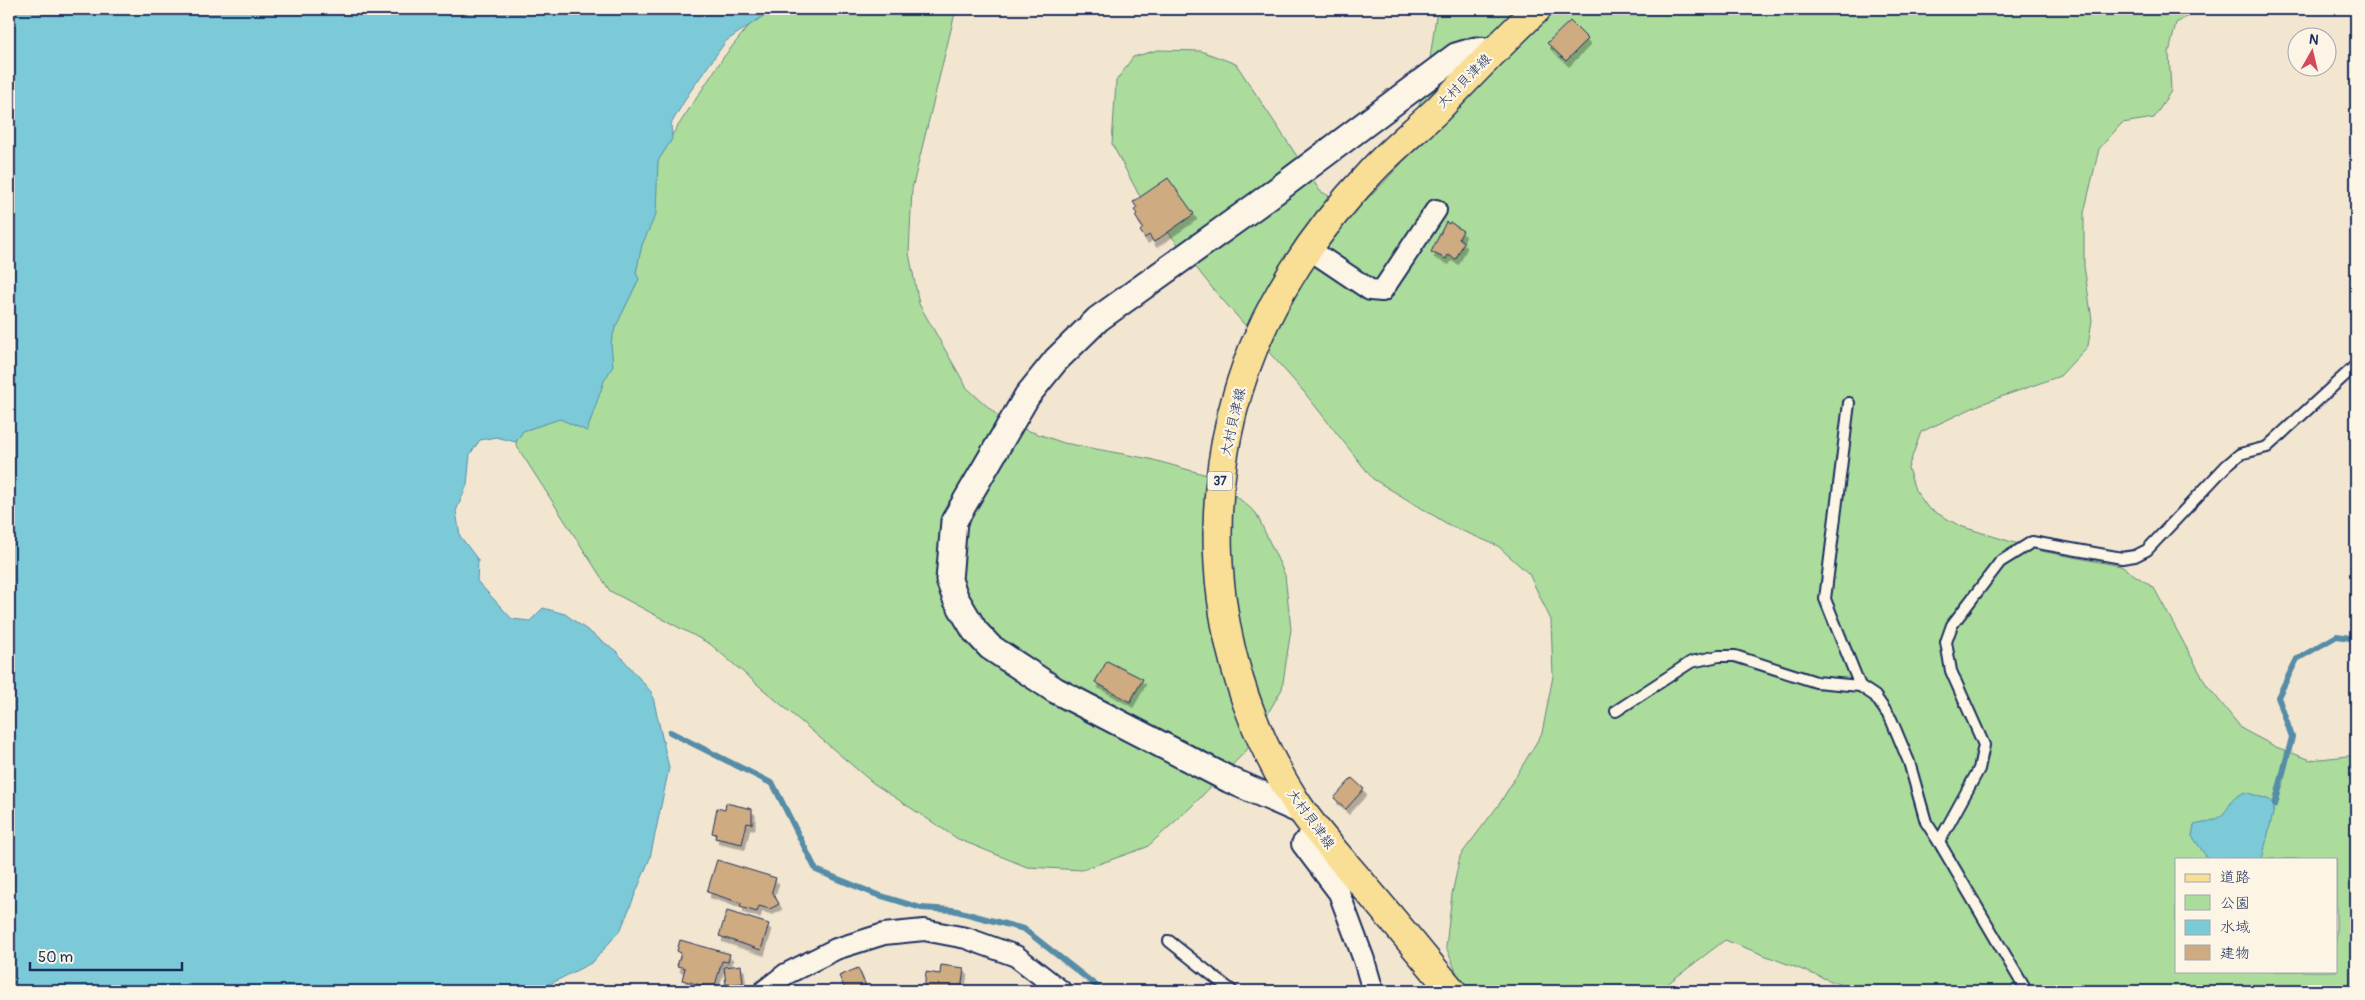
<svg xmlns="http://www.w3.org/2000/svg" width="2365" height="1000" viewBox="0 0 2365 1000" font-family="Pangolin,'Klee One',sans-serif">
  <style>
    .green { fill: #abdc9c; stroke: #63867d; fill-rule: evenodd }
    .water { fill: #7bcad8; stroke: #558ca7 }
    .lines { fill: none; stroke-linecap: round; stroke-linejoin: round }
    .stream { stroke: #558ca7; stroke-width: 6 }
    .building { fill: #ceab81; stroke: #1b2f5e; filter: url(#shadow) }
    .service-casing { stroke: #1b2f5e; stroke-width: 14 }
    .minor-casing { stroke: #1b2f5e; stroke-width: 24 }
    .tertiary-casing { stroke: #1b2f5e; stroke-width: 29 }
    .primary-casing { stroke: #1b2f5e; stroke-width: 31 }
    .service { stroke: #fcf5e5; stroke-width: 10 }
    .minor { stroke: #fcf5e5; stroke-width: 20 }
    .tertiary { stroke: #fcf5e5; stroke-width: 25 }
    .primary { stroke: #f9df96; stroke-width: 28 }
    .labels { text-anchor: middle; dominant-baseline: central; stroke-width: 4.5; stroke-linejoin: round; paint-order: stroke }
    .shield { fill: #fcf5e5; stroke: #5e6a86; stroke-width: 1 }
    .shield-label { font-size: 12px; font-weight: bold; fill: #1b2f5e }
    .street-label { font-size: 14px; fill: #1b2f5e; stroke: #fcf5e5 }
  </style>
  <defs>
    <filter id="shadow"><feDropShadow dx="3" dy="5.5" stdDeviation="0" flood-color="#0004"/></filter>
  </defs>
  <rect width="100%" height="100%" fill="#f3e6d1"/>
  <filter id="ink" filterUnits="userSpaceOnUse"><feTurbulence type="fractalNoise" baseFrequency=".02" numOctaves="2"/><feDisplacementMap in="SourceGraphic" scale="10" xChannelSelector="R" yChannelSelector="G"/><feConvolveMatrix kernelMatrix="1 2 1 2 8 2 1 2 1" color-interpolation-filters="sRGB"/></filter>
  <g filter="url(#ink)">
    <g class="green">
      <path d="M762,9h194l-44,180 -3,64 10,51 48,84 39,35 58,20 86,16 64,18 42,36 29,62 6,54 -9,60 -36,62 -55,56 -44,40 -65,23 -55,-3 -69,-28 -85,-56 -163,-139 -100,-53 -94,-146 9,-61 86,-157 112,-169z"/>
      <path d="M1437,9h764l-25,14 -7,30 2,38 -17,27 -32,5 -23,26 -15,64v53l8,54 -4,26 -28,30 -79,28 -60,28 -13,36 7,22 13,18 32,18 81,25 80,15 33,22 52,96 36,45 34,18 35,13 45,-5v236h-499l-132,-51 -67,51h-194l-18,-44 6,-53 8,-38 40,-53 42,-70 11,-57 -2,-56 -22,-46 -31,-28 -47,-20 -78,-47 -69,-87 -91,-103 -74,-94 -27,-51 4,-63 17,-24 25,-7 43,1 35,13 84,127 20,11 33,-8 28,-30 26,-84zM2176,859h160v112h-160z"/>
    </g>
    <g class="water">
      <path d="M9,9h765l-48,32 -37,52 -18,31 1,15 -14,22 -2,53 -14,31 -6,28 3,6 -24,49 -4,15 2,23 -9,15 -17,50 -27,-12 -37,12 -7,11 -20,-5 -16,3 -10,14 -3,31 -11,26 4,25 18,24 -1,21 35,38 18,2 13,-13 22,6 51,37 36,42 17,75 -19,90 -29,71 -28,33 -45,23 -20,6h-519z"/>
      <path d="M2245,792l25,8 5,5 -13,54h-54l-16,-23 2,-11c9,-2 22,-4 29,-11 11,-12 4,-13 22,-22z"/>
    </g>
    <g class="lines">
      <g class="stream">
        <path d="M670,732l103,52 43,86 59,24 46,14 32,2 71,19 79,62"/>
        <path d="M2275,805l17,-68 -14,-40 19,-38 40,-23 19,3"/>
      </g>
    </g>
    <g class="building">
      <path d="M1570,21l18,18 -22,22 -19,-18z"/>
      <path d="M1168,178l26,36 -40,28 -5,-7 -4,3 -5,-7 3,-3 -8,-12 2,-2 -3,-4 3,-2 -4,-6z"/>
      <path d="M1446,222l3,2 1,-2 13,9 -4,7 5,4 -8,17 -8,-4 -2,4 -15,-7z"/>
      <path d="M1107,661l36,18 -13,23 -35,-20z"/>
      <path d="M1352,778l12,11 -18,20 -12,-11z"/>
      <path d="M726,803l26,6v15l-5,-1 -5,21 -27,-6 1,-4 -4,-1 5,-25 8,2z"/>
      <path d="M717,860l59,18 -4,13 7,13 -9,5 -11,-3 -2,6 -17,-5 1,-4 -34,-11z"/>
      <path d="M727,911l42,13 -8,26 -42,-14z"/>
      <path d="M680,940l50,14 -2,8 -6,-1 -8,28 -32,-9 3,-12 -8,-2 4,-13 -4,-2z"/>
      <path d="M741,965l2,18 -17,2 -2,-18z"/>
      <path d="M941,965l23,3 -3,23h-37l2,-19 14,2z"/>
      <path d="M858,968l10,23h-24h2l-7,-15z"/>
      <path d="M1700,988l3,3h-21z"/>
    </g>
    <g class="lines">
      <g class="service-casing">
        <g id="service">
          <path d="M1849,403l-24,196 35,87"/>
          <path d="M1616,711l75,-49 28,-6h16l81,26 44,4 15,10 16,23 18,43 17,60 13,20 40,-73 5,-24 -33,-74 -5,-29 6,-17 48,-63 32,-20 90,16 13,-2 12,-6 80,-85 13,-11 27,-7 89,-82"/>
          <path d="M1939,842l85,145v4"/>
          <path d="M1169,941l63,50"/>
        </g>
      </g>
      <g class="minor-casing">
        <g id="minor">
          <path d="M1309,249l61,41 12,1 54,-81"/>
          <path d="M1315,829l-13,15 37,49 25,67 9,31"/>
          <path d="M764,991l22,-17 50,-25 48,-15 40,-4 42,8 50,18 45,35"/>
        </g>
      </g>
      <g class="tertiary-casing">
        <path id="tertiary" d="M1303,812l-73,-32 -175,-90 -65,-43 -15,-16 -19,-32 -7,-19 5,-59 73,-125 29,-36 42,-41 159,-114 199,-149 20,-6 18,1"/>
      </g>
      <g class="primary-casing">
        <path id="primary" d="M1452,991c-31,-37 -62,-75 -94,-112 -21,-25 -44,-49 -62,-77 -99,-152 -105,-356 -14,-512 24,-42 55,-82 88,-117 21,-23 46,-43 68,-64 33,-34 65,-68 99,-100"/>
      </g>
      <use href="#service" class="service"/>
      <use href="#minor" class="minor"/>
      <use href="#tertiary" class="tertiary"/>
      <use href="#primary" class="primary"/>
    </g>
  </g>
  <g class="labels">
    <rect class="shield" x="1207.5" y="471.5" width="25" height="19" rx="4"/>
    <g class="shield-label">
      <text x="1220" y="481">37</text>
    </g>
    <g class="street-label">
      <text transform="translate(1464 81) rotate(-45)">大村貝津線</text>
      <text transform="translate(1233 422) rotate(-77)">大村貝津線</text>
      <text transform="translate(1311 819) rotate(54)">大村貝津線</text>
    </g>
  </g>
  <rect width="2365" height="1000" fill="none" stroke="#fcf5e5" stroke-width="30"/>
  <rect x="15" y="15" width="2335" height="970" fill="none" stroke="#1b2f5e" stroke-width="2" filter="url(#ink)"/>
  <rect x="2175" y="858" width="162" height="115" fill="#fcf5e5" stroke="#a2a6af"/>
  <rect x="2185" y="874" width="25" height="8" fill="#f9df96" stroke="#a2a6af"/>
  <text x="2220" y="882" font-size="15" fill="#1b2f5e">道路</text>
  <rect x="2185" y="895" width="25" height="15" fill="#abdc9c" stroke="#a2a6af"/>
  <text x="2220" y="908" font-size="15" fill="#1b2f5e">公園</text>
  <rect x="2185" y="920" width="25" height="15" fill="#7bcad8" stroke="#a2a6af"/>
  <text x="2220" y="932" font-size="15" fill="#1b2f5e">水域</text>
  <rect x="2185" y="945" width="25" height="15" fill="#ceab81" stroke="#a2a6af"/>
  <text x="2220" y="958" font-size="15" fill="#1b2f5e">建物</text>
  <g transform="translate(2312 52) rotate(8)"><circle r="24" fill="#fcf5e5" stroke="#a2a6af"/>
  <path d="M0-4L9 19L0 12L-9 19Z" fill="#d1495b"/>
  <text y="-8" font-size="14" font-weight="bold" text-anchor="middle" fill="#1b2f5e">N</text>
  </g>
  <path d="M30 962v8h152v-8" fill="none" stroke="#1b2f5e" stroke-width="2.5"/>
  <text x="38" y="962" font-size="15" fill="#1b2f5e" stroke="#fcf5e5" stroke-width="4" paint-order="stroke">50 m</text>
</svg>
